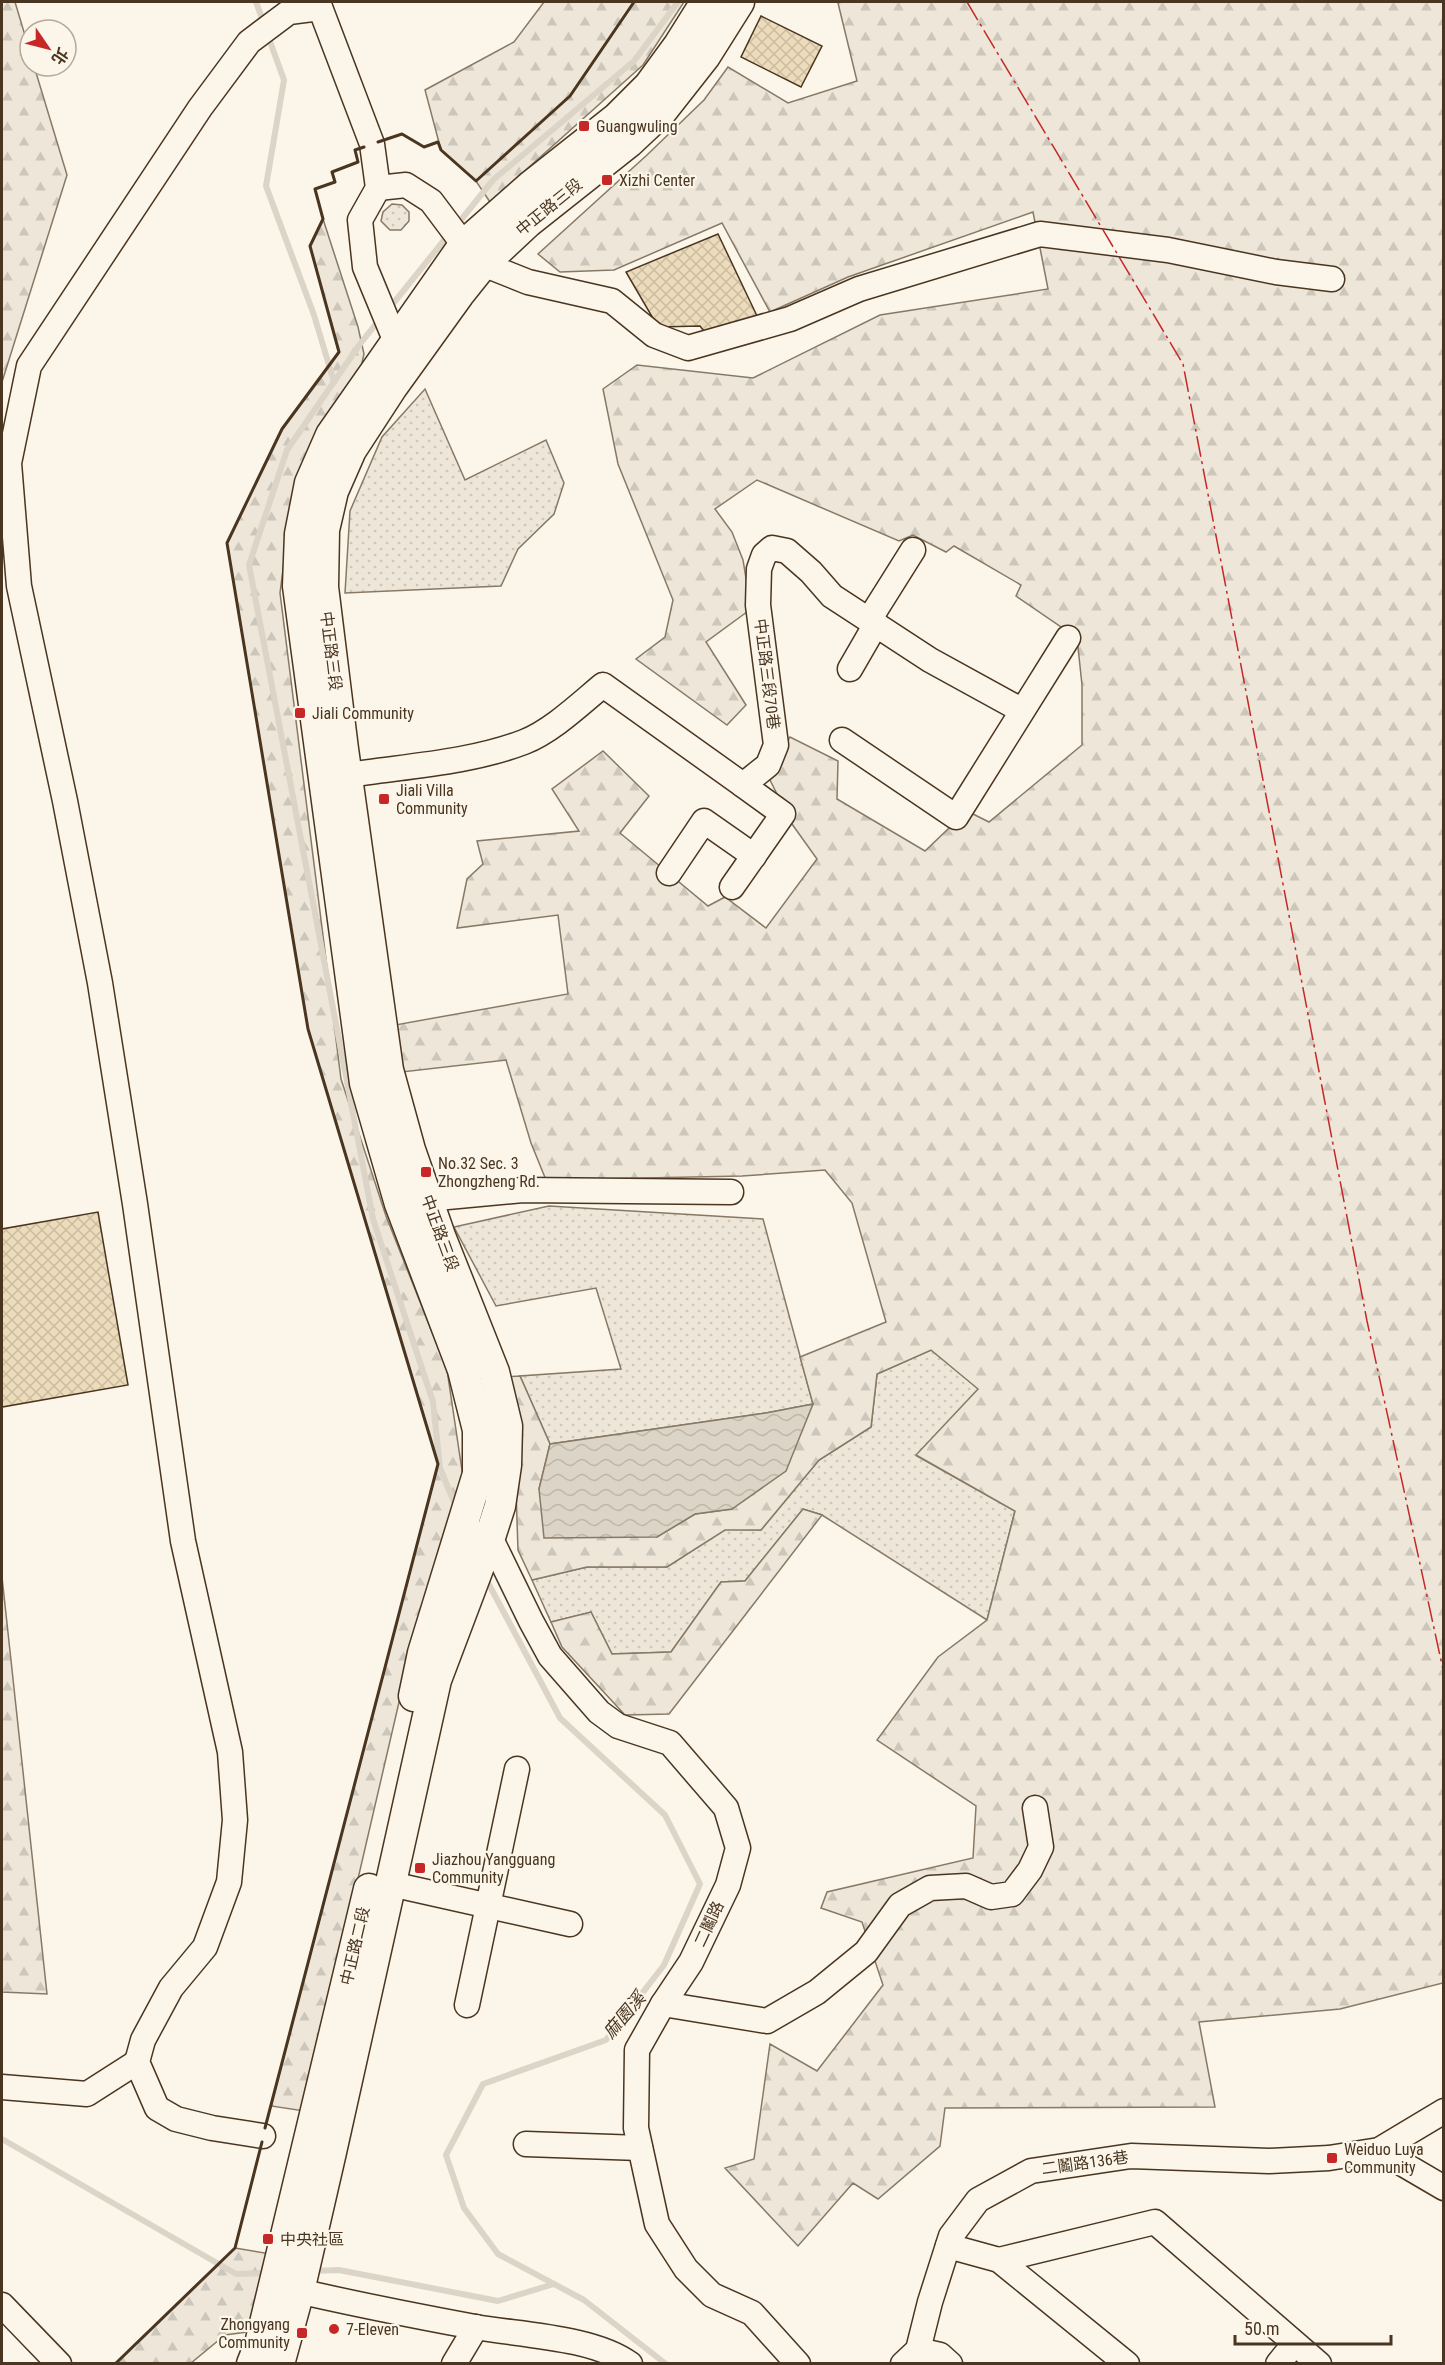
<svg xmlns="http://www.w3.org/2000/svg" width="1445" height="2365" viewBox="0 0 1445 2365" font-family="'Roboto Condensed','Noto Sans TC',sans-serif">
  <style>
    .grass { fill: url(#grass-dots); stroke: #887966; stroke-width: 1.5 }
    .forest { fill: url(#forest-firs); stroke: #887966; stroke-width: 1.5 }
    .water { fill: url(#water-waves); stroke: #887966; stroke-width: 1.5 }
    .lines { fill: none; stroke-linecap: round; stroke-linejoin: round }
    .stream { stroke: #dcd4c6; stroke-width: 6 }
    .building { fill: url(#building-cross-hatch); stroke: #4a3520; stroke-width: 1.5 }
    .minor-casing { stroke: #4a3520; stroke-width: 27 }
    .major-casing { stroke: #4a3520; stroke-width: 33 }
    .minor { stroke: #fbf6e9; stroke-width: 24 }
    .major { stroke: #fbf6e9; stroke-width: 30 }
    .wall { stroke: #4a3520; stroke-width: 3 }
    .power { stroke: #c62828; stroke-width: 1.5; stroke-dasharray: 21 4.5 3 4.5; stroke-linecap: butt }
    .poi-dot { fill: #c62828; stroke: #fbf6e9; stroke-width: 2 }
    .labels { text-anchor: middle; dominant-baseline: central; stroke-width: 4.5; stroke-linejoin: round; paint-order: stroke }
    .poi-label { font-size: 16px; fill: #4a3520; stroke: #fbf6e9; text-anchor: start }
    .street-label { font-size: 16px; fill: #4a3520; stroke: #fbf6e9 }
    .water-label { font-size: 18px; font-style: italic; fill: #4a3520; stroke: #fbf6e9 }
  </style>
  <defs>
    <pattern id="grass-dots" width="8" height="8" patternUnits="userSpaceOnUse" patternTransform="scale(1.5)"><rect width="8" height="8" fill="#ede6d9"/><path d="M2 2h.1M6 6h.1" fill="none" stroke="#cdc6ba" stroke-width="1.8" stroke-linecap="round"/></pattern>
    <pattern id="forest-firs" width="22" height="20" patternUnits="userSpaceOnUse" patternTransform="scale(1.5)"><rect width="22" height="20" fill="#ede6d9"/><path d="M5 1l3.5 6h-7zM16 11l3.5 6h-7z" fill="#cdc6ba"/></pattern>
    <pattern id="water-waves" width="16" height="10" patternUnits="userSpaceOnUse" patternTransform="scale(1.5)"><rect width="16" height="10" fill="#dcd4c6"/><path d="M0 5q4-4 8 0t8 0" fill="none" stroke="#beb7aa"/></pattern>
    <pattern id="building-cross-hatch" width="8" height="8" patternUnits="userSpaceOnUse" patternTransform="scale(1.5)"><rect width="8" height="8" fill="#ecdcbc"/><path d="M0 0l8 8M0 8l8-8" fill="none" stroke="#ccbda1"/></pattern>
  </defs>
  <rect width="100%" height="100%" fill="#fbf6e9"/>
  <g class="grass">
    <path d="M392,204l10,1 7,7v9l-8,9h-11l-9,-9 2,-9z"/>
    <path d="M425,389l40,91 81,-40 18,43 -10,31 -36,35 -17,37 -156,7 5,-82 32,-74z"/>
    <path d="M549,1206l214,13 50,185 -47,9 -216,31 -30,-68 101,-7 -25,-81 -100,18 -42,-79z"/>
    <path d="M931,1350l48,39 -62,67 98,55 -28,109 -165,-105 -19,-6 -58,72 -24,1 -50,70 -59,2 -21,-42 -40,10 -19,-42 55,-13h80l58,-38 36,1 58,-70 52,-33 6,-53z"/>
  </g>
  <g class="forest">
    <path d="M2,2h13l15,50v14h4l33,109 -65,207z"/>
    <path d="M544,2h140l-41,63 -153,137 -14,-21 -35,-31 -16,-60 89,-48z"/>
    <path d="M842,2h601v1981l-103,26 -141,13 16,85 -270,1 -5,38 -62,53 -25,-16 -55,63 -73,-78 29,-9 16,-115 47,27 66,-86 -21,-63 -41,-14 6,-16 146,-34 3,-52 -99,-66 61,-83 49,-37 28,-109 -99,-56 62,-66 -47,-39 -54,24 -6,53 -52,33 -58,70h-36l-58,37h-80l-55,13 -14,-30 -2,-59 -12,-114 16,-1 30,68 -11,45 118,48 38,-23 37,-5 81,-105 -13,-47 86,-35 -34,-119 -27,-33 -83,6 -196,4 -15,-37 -25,-83 -104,12 -7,-47 173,-31 -10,-79 -101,13 10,-49 16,-15 -6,-23 102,-10 -27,-42 51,-38 46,45 -29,37 88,73 17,-9 41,31 51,-69 -25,-35 -24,-48 22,-39 48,24 -1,38 88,52 42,-40 22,11 93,-77v-60l-5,-47 -61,-42 5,-11 -67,-39 -8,6 -33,-17 -14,6 -142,-61 -42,29 17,23 11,28 8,49 -45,33 40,63 -19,20 -91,-66 29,-22 8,-37 -55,-136 -15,-75 34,-24 116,13 127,-63 168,-26 -15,-77 -185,65 -78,35 -48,-89 -108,47 -54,2 -22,-18 109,-99 57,-55 24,-33 60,36 69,-22 -19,-78z"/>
    <path d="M323,219l35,108 6,27 -5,22 -67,124 -12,93 61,486 45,137 61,154 16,107 -53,178 -106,456 -33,-5 167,-642 -130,-435 -81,-486 55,-114 57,-77 -29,-106z"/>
    <path d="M803,1509l19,6 -153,199 -44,1 -63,-68 -11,-25 40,-10 21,42 59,-2 50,-70 24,-1z"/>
    <path d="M2,1577l45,417 -45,-2z"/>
    <path d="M235,2248l36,6 -24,78 -22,3 -34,28 -76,1z"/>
  </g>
  <path class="water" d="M813,1404l-27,67 -54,38 -37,5 -38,23 -113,1 -5,-49 11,-45 216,-31z"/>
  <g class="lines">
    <g class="stream">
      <path d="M256,2l8,22"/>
      <path d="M268,36l16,44 -18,106 48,129 20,67"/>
      <path d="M456,226l37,-46 141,-119 44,-59"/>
      <path d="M388,310l61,-76"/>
      <path d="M379,320l-19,24 -73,106 -38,115 124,654 60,183 7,66 16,39"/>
      <path d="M485,1577l75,141 105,97 35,69 -36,81 -58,75 -123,44 -37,71 18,53 34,46 86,46 82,64"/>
      <path d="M2,2139l234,135 32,-1"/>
      <path d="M311,2271l28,-1 159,31 56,-17"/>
    </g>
  </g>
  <g class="building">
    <path d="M761,16l61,30 -21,41 -60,-30z"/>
    <path d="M718,234l40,84 -51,17 -7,-9 -42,1 -32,-55z"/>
    <path d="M98,1212l30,173 -126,22v-178z"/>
  </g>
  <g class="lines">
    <g class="minor-casing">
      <g id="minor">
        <path d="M318,2l54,142 6,44 -18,32 5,47 31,75 9,10"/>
        <path d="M378,188l28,-3 25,16 33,44 19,19 45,18 84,19 42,34 34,13 102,-29 69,-30 181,-55 128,16 108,22 56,7"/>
        <path d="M869,620l44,-70"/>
        <path d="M850,669l26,-45"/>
        <path d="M842,740l114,77 112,-179"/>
        <path d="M348,775c58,-9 121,-12 176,-33 28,-11 56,-38 79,-57l140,100 25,-20 8,-20 -18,-140 1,-36 5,-14 8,-7 15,3 24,21 21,24 98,64 91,50"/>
        <path d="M669,873l35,-52 50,35"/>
        <path d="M732,887l51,-73 -40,-29"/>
        <path d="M426,1199l97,-9 208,2"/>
        <path d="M477,1534l13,3 41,84 19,35 49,56 19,14 52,17 56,65 12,40 -10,37 -37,77 -28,42 -26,46 -1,78 21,96 29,45 26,26 40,18 46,51"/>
        <path d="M391,1884l179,40"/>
        <path d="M663,2004l104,17 50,-29 49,-40 34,-47 30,-17 36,-2 25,11 21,-3 18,-24 11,-23 -6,-39"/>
        <path d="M467,2005l50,-236"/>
        <path d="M2,2087l85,7 50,-32"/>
        <path d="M263,2136l-51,-8 -36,-9 -19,-11 -20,-46 6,-22 28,-52 34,-41 24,-65 6,-62 -5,-68 -47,-211 -48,-337 -35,-221 -35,-182 -46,-215 -10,-123 20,-97 171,-258 49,-66 40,-30 31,-4"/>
        <path d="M526,2144l114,4"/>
        <path d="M1379,2150l65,38"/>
        <path d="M948,2246l51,14 128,104"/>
        <path d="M999,2260l156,-38 164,142"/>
        <path d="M281,2287c64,15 129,28 194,40 45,8 118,10 155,37"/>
        <path d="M2,2305l57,59"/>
        <path d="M918,2350l22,5 10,9"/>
        <path d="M454,2364l22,-37"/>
        <path d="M903,2364l15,-14 12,-48 21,-66 27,-36 53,-29 100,-15 138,5 60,-3 50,-8 65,-39"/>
        <path d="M1278,2364l16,-20"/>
      </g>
    </g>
    <g class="major-casing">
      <g id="major">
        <path d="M414,1696l9,-43 55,-179v-44l-15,-60 -63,-166 -35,-121 -67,-497 2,-52 10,-51 21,-48 133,-190 67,-59 86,-68 32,-32 30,-41 27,-43"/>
        <path d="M252,2364l8,-20 109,-455"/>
        <path d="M279,2364l20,-73 32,-139 105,-472 54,-143 10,-31 6,-41 1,-39 -13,-54 -54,-136 -30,-86 -22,-80 -45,-321 -20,-162 1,-57 9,-39 18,-41 41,-63 67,-93 24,-30 45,-42 101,-80 32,-30 44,-56 34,-54"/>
      </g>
    </g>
    <use href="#minor" class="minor"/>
    <use href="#major" class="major"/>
    <g class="wall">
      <path d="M378,142l24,-8 22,13 14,-5 3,8 35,31 94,-85 64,-94"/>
      <path d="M265,2128l173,-664 -130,-435 -81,-486 55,-114 57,-77 -29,-106 13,-27 -8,-30 20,-7 -3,-10 26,-10 -3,-12 9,-3"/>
      <path d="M115,2364l120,-116 27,-106"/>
    </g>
    <path class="power" d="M967,2l216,362 184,957 77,353"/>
  </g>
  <g class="poi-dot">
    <rect x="578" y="120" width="12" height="12" rx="3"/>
    <rect x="601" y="174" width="12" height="12" rx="3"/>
    <rect x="294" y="707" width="12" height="12" rx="3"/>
    <rect x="378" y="793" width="12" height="12" rx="3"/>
    <rect x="420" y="1166" width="12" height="12" rx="3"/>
    <rect x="414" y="1862" width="12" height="12" rx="3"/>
    <rect x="1326" y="2152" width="12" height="12" rx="3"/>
    <rect x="262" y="2233" width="12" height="12" rx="3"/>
    <circle cx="334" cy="2329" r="6"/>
    <rect x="296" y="2327" width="12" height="12" rx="3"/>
  </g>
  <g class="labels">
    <g class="poi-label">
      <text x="596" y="126">Guangwuling</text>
      <text x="619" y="180">Xizhi Center</text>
      <text x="312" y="713">Jiali Community</text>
      <text x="396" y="790">Jiali Villa<tspan x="396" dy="18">Community</tspan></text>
      <text x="438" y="1163">No.32 Sec. 3<tspan x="438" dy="18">Zhongzheng Rd.</tspan></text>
      <text x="432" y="1859">Jiazhou Yangguang<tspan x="432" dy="18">Community</tspan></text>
      <text x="1344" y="2149">Weiduo Luya<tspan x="1344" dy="18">Community</tspan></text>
      <text x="280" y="2239">中央社區</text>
      <text x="290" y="2324" text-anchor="end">Zhongyang<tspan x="290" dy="18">Community</tspan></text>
      <text x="346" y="2329">7-Eleven</text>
    </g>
    <g class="street-label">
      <text transform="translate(549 207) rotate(-39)">中正路三段</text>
      <text transform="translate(331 651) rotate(83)">中正路三段</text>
      <text transform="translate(767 674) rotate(83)">中正路三段70巷</text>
      <text transform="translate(440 1233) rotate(70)">中正路三段</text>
      <text transform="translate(709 1924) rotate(-65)">二鬮路</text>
      <text transform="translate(355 1946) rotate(-77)">中正路二段</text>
      <text transform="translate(1085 2163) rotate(-8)">二鬮路136巷</text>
    </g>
    <g class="water-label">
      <text transform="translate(624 2015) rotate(-50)">麻園溪</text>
    </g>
  </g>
  <rect width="1445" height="2365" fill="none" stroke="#4a3520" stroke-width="6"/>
  <g transform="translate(48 48) rotate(125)"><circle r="28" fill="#fbf6e9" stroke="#b4a999" stroke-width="1.5"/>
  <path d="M0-4.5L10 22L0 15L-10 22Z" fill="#c62828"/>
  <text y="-9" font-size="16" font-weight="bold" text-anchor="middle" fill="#4a3520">北</text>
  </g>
  <path d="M1235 2335v9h156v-9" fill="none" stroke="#4a3520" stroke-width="3"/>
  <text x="1244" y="2335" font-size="18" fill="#4a3520" stroke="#fbf6e9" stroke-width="4.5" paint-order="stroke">50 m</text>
</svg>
